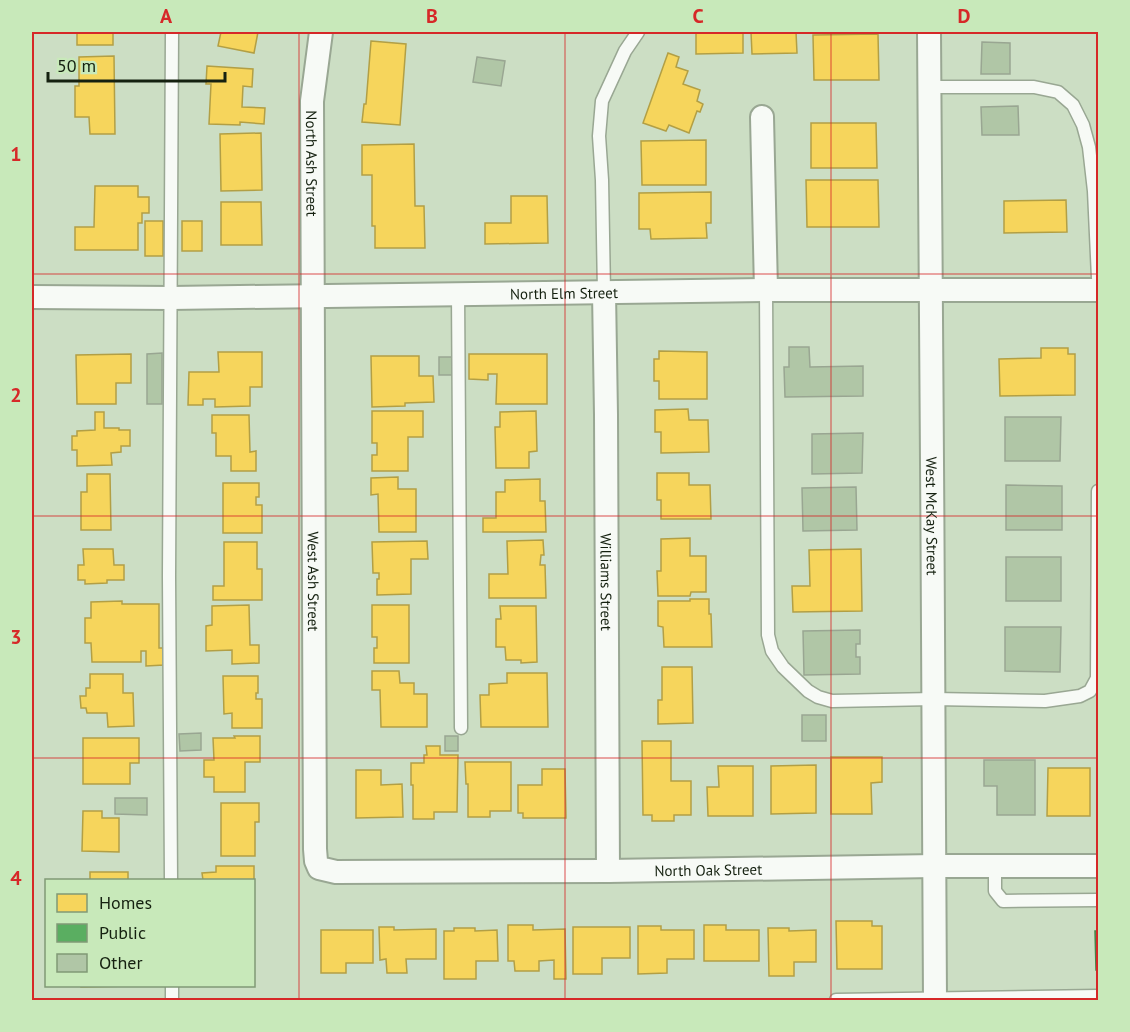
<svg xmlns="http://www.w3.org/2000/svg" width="1130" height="1032" viewBox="0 0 1130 1032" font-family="'PT Sans',sans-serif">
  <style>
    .homes { fill: #f6d55c; stroke: #b29f45; stroke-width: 1.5 }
    .public { fill: #5aae61; stroke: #458449; stroke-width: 1.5 }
    .building { fill: #b0c6a6; stroke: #99a692; stroke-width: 1.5 }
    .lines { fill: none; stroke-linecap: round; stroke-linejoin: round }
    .service-casing { stroke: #99a793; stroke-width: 15 }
    .minor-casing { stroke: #99a793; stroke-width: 26 }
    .service { stroke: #f7faf6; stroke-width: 12 }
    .minor { stroke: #f7faf6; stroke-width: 22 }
    .grid { fill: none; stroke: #d62828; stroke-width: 1.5; stroke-opacity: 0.55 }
    .labels { text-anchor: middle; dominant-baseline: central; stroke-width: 6; stroke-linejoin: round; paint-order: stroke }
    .street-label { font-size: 15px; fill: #152110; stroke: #c8e9ba }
    .neatline { fill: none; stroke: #d62828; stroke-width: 2 }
    .grid-label { font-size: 20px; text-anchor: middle; font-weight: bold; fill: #d62828 }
  </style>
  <rect width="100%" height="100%" fill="#ccdec4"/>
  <g class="homes">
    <rect x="77" y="32" width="36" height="13"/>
    <path d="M221,32h37l-4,21 -36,-7z"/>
    <path d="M696,32h47v21l-47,1z"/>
    <path d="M751,32h45l1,21 -45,1z"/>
    <path d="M878,34l1,46h-65l-1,-45z"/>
    <path d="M371,41l35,3 -6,81 -38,-3 2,-18h2z"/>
    <path d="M668,53l11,4 -3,10 12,4 -5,13 17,6 -3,11 6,3 -3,8 -3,-1 -8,22 -20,-8 -3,6 -23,-8z"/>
    <path d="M114,56l1,78h-25l-1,-17h-14v-31h4v-29z"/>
    <path d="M207,66l46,3 -1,18 -9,-1 -1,21 23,1 -1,16 -24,-2v3l-31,-1 2,-40h-5z"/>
    <path d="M811,123h65l1,45h-66z"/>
    <path d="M261,133l1,57 -41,1 -1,-57z"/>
    <path d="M706,140v45h-64l-1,-44z"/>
    <path d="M414,144l1,62h9l1,42h-50v-22h-3v-51h-10v-30z"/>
    <path d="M806,180h72l1,47h-72z"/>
    <path d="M95,186h43v11h11v16h-7v10h-4v27h-63v-23h19z"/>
    <path d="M711,192v31h-5l1,15 -56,1 -1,-10h-11v-36z"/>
    <path d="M511,196h36l1,47 -63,1v-21h26z"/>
    <path d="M1066,200l1,32 -63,1v-32z"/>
    <path d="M221,202h40l1,43h-41z"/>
    <rect x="145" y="221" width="18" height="35"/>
    <rect x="182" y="221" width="20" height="30"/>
    <path d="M1041,348h27v6h7v41l-75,1 -1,-37 42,-1z"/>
    <path d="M659,351l48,1v47h-48v-18h-5v-22h5z"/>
    <path d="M218,352h44v35h-12v19l-35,1v-8h-12v6h-15l1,-33h30z"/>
    <path d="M131,354v29h-15v21h-39l-1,-49z"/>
    <path d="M469,354h78v50h-51l1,-30h-9v6l-19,-1z"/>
    <path d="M371,356h48v20h14l1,26 -29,1v3l-33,1z"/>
    <path d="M688,409l1,11h19l1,32 -48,1v-21h-6v-22z"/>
    <path d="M372,411h51v26h-15v34h-36v-16h5v-12h-5z"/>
    <path d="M536,411l1,40 -8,1v16h-33l-1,-41h5v-15z"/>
    <path d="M95,412h9v16h15v2h11v16h-9v6l-10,1 1,12 -35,1v-16h-5v-14h5v-5l18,-1z"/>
    <path d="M212,415h37l1,37 6,-1v20h-25v-15h-15v-23h-4z"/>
    <path d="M657,473h32v12h21l1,34h-50v-19h-4z"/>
    <path d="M87,474h23l1,56h-30v-38h6z"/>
    <path d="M398,477v12h18v43h-37l-1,-38 -7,1v-17z"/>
    <path d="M540,479v22h5l1,31h-63v-14h13v-26h9v-12z"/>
    <path d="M223,483h36v14h-3v8h6v28h-39z"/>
    <path d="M690,538v18h16v36h-15l-1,4h-32l-1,-25h4v-32z"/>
    <path d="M543,540l1,15h-3l-1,10h5l1,33h-57v-24h19l-1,-33z"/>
    <path d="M427,541l1,18h-17v35l-34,1v-16h2v-6h-6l-1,-31z"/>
    <path d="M224,542h33v27h5v31h-49v-14h11z"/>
    <path d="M83,549h30l1,16h10v15h-17v3l-22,1v-4h-7v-15h6z"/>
    <path d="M861,549l1,62 -69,1 -1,-26h18l-1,-36z"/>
    <path d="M690,599h19v15h2l1,33h-48l-1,-20 -5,-1v-25h32z"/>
    <path d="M122,601v3h37v44h5v17l-18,1v-15h-5v11h-49l-1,-19h-6v-25h6v-16z"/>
    <path d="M249,605l1,40h9v18l-27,1v-14l-26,1v-25l6,-1v-19z"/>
    <path d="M372,605h37v58h-35v-15h3v-11h-5z"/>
    <path d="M500,606h36l1,56 -16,1v-3h-15l-1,-13h-9v-28h5z"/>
    <path d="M662,667h30l1,56 -35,1v-24h4z"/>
    <path d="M372,671h27l1,12h14v11h13v33h-46l-1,-37h-8z"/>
    <path d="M507,673h40l1,54h-67l-1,-32h9v-11l18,-1z"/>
    <path d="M90,674h33v19h10l1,33 -26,1 -1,-14h-20l-1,-5h-5l-1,-12h6v-8h4z"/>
    <path d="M223,676h35v17h-2v6h6v29h-30v-15l-8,1z"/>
    <path d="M234,736h26v26h-15v30h-31v-15h-10v-17h10l-1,-22h22z"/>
    <path d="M83,738h56v25h-9v21h-47z"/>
    <path d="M642,741h29v40h20v34h-17v6h-22v-6h-9z"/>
    <path d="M426,746h14v9h18l-1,57h-23v7h-21v-34h-2v-22h13v-8h3z"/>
    <path d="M831,757h51v25l-11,1 1,31h-41z"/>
    <path d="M465,762h46v49h-21v6h-22v-33h-2z"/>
    <path d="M816,765v48l-45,1v-48z"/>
    <path d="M718,766h35v50h-45l-1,-29h12z"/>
    <path d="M1048,768h42v48h-43z"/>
    <path d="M542,769h23l1,49h-43v-5h-5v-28h24z"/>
    <path d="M356,770h25v15l21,-1 1,33 -47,1z"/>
    <path d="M221,803h38v19h-4v34h-34z"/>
    <path d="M83,811h19v7h17v34l-37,-1z"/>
    <path d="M216,866h38v39v-25h-51l-1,-7 14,-1z"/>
    <rect x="90" y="872" width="38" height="8"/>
    <path d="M836,921h36v5h10v43h-45z"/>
    <path d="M508,925h25v5l32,-1 1,50h-12v-19l-15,1v10h-24l-1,-10h-6z"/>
    <path d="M704,925h22v5h33v31h-55z"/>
    <path d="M638,926h23v4h33v29h-27v14l-29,1z"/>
    <path d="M379,927h15v3l42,-1v30h-30l1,14h-20l-1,-14 -6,1z"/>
    <path d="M573,927h57v31h-28v16h-29z"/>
    <path d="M454,928h21v3l22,-1 1,31h-22v18h-32v-48h10z"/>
    <path d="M768,928h21v3l27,-1v32h-22v14h-25z"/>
    <path d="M321,930h52v33h-27v10h-25z"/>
    <path d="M81,986h50l-50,1z"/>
  </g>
  <path class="public" d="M1095,931h3v39h-2z"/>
  <g class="building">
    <path d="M982,42l28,1v31h-29z"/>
    <path d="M477,57l28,4 -4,25 -28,-4z"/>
    <path d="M1018,106l1,29h-37l-1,-28z"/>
    <path d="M789,347h20l1,20 53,-1v30l-78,1 -1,-30h5z"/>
    <path d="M162,353v51h-15v-50z"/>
    <rect x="439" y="357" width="13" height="18"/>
    <path d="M1005,417h56l-1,44h-55z"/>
    <path d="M863,433l-1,40 -50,1v-40z"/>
    <path d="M1006,485l56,1v44h-56z"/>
    <path d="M856,487l1,43 -54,1 -1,-43z"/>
    <rect x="1006" y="557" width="55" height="44"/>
    <path d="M1005,627h56l-1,45 -55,-1z"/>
    <path d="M860,630v14h-4v13h4v17l-56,1 -1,-44z"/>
    <rect x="802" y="715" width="24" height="26"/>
    <path d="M201,733v17l-21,1 -1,-17z"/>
    <rect x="445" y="736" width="13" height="15"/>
    <path d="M984,760h51v55h-38v-29h-13z"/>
    <path d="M115,798h32v17l-32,-1z"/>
  </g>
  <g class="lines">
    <g class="service-casing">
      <g id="service">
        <path d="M929,87h105l24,5 15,13 10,20 6,22 5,44 4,87"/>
        <path d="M766,290l2,345 4,16 11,16 25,24 10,6 14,4 102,-2 111,2 35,-5 10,-5 7,-13 1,-187"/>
        <path d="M604,292l-2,-112 -3,-44 3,-35 23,-50 13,-19"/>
        <path d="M458,293l3,435"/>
        <path d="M995,866v25l8,10 95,-1"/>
        <path d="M171,880l-2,-303 3,-545"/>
        <path d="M172,986v14"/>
        <path d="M836,1000l262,-4"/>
      </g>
    </g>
    <g class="minor-casing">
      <g id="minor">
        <path id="s1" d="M321,32l-9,69 3,748 1,12 3,7 17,4 272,-1 327,-5h163"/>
        <path id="s2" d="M929,32c1,323 6,645 6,968"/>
        <path d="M762,117l4,173"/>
        <path id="s3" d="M604,292l2,123 2,456"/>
        <path id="s4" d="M32,297l139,1 595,-8h332"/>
      </g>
    </g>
    <use href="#service" class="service"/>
    <use href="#minor" class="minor"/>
  </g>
  <path class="grid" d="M299,32v968M565,32v968M831,32v968M32,274h1066M32,516h1066M32,758h1066"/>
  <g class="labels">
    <g class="street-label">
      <text stroke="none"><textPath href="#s1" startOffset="132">North Ash Street</textPath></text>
      <text stroke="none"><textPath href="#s4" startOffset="532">North Elm Street</textPath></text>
      <text stroke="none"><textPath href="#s2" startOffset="484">West McKay Street</textPath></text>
      <text stroke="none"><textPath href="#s3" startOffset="290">Williams Street</textPath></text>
      <text stroke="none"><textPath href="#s1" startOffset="550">West Ash Street</textPath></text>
      <text stroke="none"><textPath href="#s1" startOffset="1227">North Oak Street</textPath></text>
    </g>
  </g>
  <rect width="1130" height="1032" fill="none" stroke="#c8e9ba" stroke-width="66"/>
  <rect x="45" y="879" width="210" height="108" fill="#c8e9ba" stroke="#809976" stroke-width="1.5"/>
  <rect x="57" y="894" width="30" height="18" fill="#f6d55c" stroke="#809976" stroke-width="1.5"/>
  <text x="99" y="909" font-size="18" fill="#152110">Homes</text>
  <rect x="57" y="924" width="30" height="18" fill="#5aae61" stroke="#809976" stroke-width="1.5"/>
  <text x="99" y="939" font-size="18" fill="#152110">Public</text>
  <rect x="57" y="954" width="30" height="18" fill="#b0c6a6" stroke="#809976" stroke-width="1.5"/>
  <text x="99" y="969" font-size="18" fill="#152110">Other</text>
  <path d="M48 72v9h177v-9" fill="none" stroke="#152110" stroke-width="3"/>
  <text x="57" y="72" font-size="18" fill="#152110" stroke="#c8e9ba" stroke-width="4.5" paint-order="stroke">50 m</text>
  <rect x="33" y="33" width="1064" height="966" class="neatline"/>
  <g class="grid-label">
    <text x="166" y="23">A</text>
    <text x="432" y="23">B</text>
    <text x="698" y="23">C</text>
    <text x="964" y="23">D</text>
    <text x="16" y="161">1</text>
    <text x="16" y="402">2</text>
    <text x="16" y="644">3</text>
    <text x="16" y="885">4</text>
  </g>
</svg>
